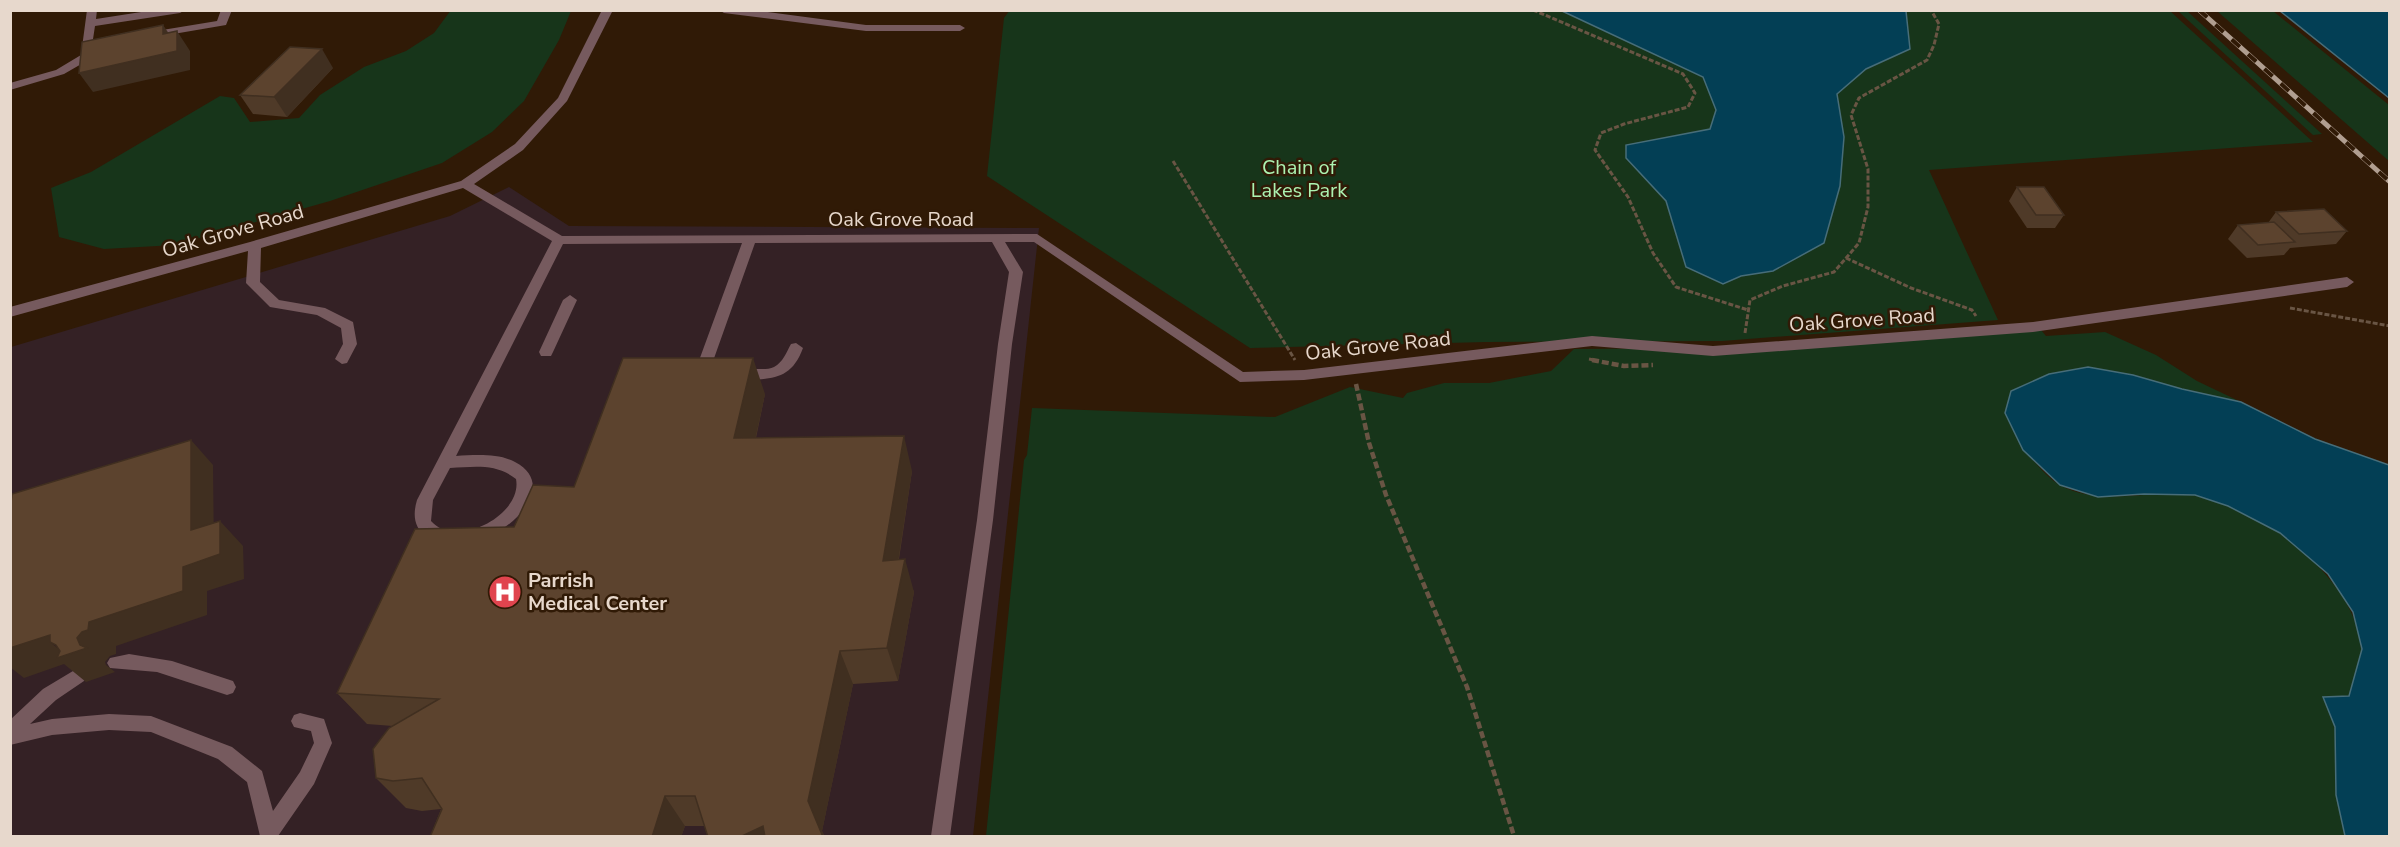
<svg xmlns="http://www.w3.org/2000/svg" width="2400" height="847" viewBox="0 0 2400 847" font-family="'Nunito Sans',sans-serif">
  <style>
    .medical { fill: #342125 }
    .green { fill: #17351a }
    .water { fill: #033f55; stroke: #476d79; stroke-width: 1.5 }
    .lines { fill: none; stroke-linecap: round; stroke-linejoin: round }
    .path-far1 { stroke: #695544; stroke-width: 3; stroke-dasharray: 5 2; stroke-linecap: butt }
    .path { stroke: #695544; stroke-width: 4.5; stroke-dasharray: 7 3; stroke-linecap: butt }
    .minor { fill: #765a5e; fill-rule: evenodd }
    .rail-casing { stroke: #b09e90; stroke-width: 5 }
    .rail { stroke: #301a06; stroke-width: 4; stroke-dasharray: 11; stroke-linecap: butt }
    .wall { fill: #4f3a28 }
    .shaded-wall { fill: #402f20; fill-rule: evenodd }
    .building { fill: #5c432e; stroke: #402f20; stroke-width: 1.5 }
    .labels { text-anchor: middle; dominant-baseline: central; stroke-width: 5; stroke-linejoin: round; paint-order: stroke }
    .park-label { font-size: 20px; fill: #acf2b1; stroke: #301a06 }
    .street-label { font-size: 20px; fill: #e7d8cc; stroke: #301a06 }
    .poi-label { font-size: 20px; font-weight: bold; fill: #e7d8cc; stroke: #301a06; text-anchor: start }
  </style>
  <rect width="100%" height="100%" fill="#301a06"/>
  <path class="medical" d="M509,187l60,39 470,2 -66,608h-962v-489l439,-131z"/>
  <g class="green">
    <path d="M451,10l120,1 -12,29 -35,61 -32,31 -50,31 -112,38 -155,44 -71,4 -45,-12 -8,-49 40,-16 129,-76 14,2 16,24 49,-4 21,-23 44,-28 42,-16 28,-18z"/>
    <path d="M1010,10l1160,1 143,131 -384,28 69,150 -276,21 -236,1 -236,6 -263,-172 17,-158z"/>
    <path d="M2178,11h9l135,123 -9,1z"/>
    <path d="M2217,11h56l116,94v56z"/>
    <path d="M2036,324l10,12 59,-4 51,23 41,26 44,21 -59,-13 -49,-14 -45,-8 -39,7 -26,76c11,10 23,27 37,35 37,22 94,4 135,10 63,10 162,84 166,153 1,14 -9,34 -12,48l-26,1 12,30 1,68 9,41h-1359l38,-376 3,-5 5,-47 243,9 75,-30 53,11 4,-5 37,-10h45l62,-12 23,-22 151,-1z"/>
  </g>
  <g class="water">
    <path d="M1562,11h344l4,38 -44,20 -29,25 7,43 -4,49 -16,57 -51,28 -32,5 -18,8 -37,-17 -20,-66 -40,-43v-13l84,-16 6,-19 -13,-33z"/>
    <path d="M2280,11h109v87z"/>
    <path d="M2088,367l45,8 49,14 59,13 74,37 74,26v371h-44l-9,-41 -1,-68 -12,-30 26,-1 13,-47 -9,-37 -25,-38 -48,-41 -52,-27 -33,-11 -51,-1 -46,3 -38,-12 -37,-35 -18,-37 6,-22 38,-17z"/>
  </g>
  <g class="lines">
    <g class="path-far1">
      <path d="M1533,10l150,64 12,19 -7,14 -64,17 -23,9 -6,17 33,47 25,56 23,34 72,23"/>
      <path d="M1173,161l122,199"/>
      <path d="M1846,258l65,30 61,22 4,6"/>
      <path d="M2290,308l100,18"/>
      <path d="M1745,333l5,-33 33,-14 51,-14 25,-29 9,-36v-38l-17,-54 8,-17 68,-38 7,-15 5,-21 -8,-14"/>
      <path d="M1589,359l10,2"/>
    </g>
    <g class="path">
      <path d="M1592,360l32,6 29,-1"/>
      <path d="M1356,384l13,59 17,52 81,192 47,149"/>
    </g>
    <g class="minor">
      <path d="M87,10h10l-1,9 58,-9h31l-5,3 -85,13 -5,33 -26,15 -54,16v-7l46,-13 25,-15z"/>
      <path d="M221,10h11l-6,15 -76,13 -5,-3 5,-3 67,-11z"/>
      <path d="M602,10h11l-46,91 -44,49 -49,34 88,52 475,-2 206,138 61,-2 288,-34 121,10 320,-24 314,-45 7,5 -7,5 -314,45 -320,24 -121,-10 -288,34 -64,2 -206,-140h-29l18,30 -11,72 -19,176 -43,316h-19l46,-316 21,-176 11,-72 -17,-30 -237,1 -43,121 9,8 -7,5 -15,-7 -2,-4 45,-123 -179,1 -107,212c19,-1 42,-3 59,6 58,30 -40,107 -88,75 -14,-9 -14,-24 -10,-37l135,-259 -89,-53 -202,60 -1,34 19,18 46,8 28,14 4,22 -10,19 -5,1 -7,-5 8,-15 -2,-16 -24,-13 -47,-8 -24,-24 2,-32 -238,66v-10l240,-65 211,-61 54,-37 43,-46zM450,468c24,-1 46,-5 66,11 7,36 -60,71 -85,42l2,-21z"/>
      <path d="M719,10h34l113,15h94l5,3 -5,3h-94l-142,-18z"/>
      <path d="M570,295l7,5 -24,52 -2,4h-10l-2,-4 24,-52z"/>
      <path d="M796,343l7,5c-12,33 -33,31 -63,32l-7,-5c8,-12 29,-2 41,-8 9,-5 12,-14 17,-23z"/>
      <path d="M129,654l43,7 61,20 3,6 -3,6 -6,2 -70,-23 -47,-4 -3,-5 3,-5z"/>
      <path d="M78,668l6,3 3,5 -3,5 -28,19 -26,24 22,-5 57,-5 42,2 81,31 30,24 11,40 27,-39 14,-29 -3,-12 -17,-4 -3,-6 3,-6 6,-2 24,6 8,24 -18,41 -36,52h-18l-13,-54 -29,-23 -67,-27 -42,-2 -57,5 -42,10v-25l33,-31z"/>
    </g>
    <g class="rail-casing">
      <path id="rail" d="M2199,10l191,172"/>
    </g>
    <use href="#rail" class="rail"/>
  </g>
  <g class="wall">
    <path d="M333,68l-46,49 -34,-3 -13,-19z"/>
    <path d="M2017,187l47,28 -9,13h-28l-18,-27z"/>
    <path d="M2276,212l71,19 -11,13 -46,4 -6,7 -37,3 -19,-19 10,-14 30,-2z"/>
    <path d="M765,394l-9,44 156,33 -13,88 15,33 -16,89 -45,3 -31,147 3,6h-117l-3,-11h-20l-4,11h-251l11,-28 -19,2 -16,-3 -30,-30 17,-52 -26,-2 -30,-31 177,-166 60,-40z"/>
  </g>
  <g class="shaded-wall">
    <path d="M163,25l13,19 1,-13 13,20v19l-97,22 -14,-19 84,-39z"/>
    <path d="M322,49l11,19 -46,49 -13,-20z"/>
    <path d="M753,358l12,36 -17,79 -14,-35z"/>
    <path d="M904,436l8,35 -19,124 -10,-34z"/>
    <path d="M191,440l22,25 1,90 -23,-25z"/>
    <path d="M220,521l23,25 1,33 -37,12v24l-91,31v8l-6,2 -5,6 1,3 9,7 -29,10 -22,-18 -40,14 -14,-11v-19l40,-13 30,10 -3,-7 12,-16 94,-55zM50,642l6,3 10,10z"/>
    <path d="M905,559l9,33 -16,89 -11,-33z"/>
    <path d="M840,651l13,33 -31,147 3,6h-2l-15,-36z"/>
    <path d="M665,796l20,30 -4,11h-29z"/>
    <path d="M763,826l5,11h-28z"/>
  </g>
  <g class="building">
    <path d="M163,25v9l14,-3v20l-98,22 3,-31z"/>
    <path d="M290,47l32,2 -48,48 -34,-2z"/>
    <path d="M2017,187h27l20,28h-28z"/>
    <path d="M2324,209l23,22 -48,3 -23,-22z"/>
    <path d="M2274,222l21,20 -37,3 -20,-20z"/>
    <path d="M623,358h130l-19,80 170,-2 -21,125 22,-2 -18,89 -47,3 -32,150 15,36h-58l-2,-11 -23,11h-32l-13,-41h-30l-13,41h-222l12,-28 -20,-31 -29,3 -17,-3 -3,-29 16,-21 50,-29 -102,-6 78,-164 99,-2 19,-42 41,2z"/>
    <path d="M191,440v90l29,-9v33l-37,13v24l-94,31 -1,8 -6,2 -5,6 3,7 7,3 -30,10 3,-7 -4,-6 -6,-3v-7l-40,13v-137l2,-17z"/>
  </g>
  <defs>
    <g id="hospital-disc" transform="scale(1.725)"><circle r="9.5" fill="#e0444e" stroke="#301a06"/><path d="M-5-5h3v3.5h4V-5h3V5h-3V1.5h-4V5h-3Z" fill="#fff"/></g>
  </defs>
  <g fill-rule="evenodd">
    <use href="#hospital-disc" x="505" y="592"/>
  </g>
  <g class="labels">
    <g class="park-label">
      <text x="1299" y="167">Chain of<tspan x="1299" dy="23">Lakes Park</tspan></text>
    </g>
    <g class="street-label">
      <text x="901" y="219">Oak Grove Road</text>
      <text transform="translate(233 231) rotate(-16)">Oak Grove Road</text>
      <text transform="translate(1862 320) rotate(-4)">Oak Grove Road</text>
      <text transform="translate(1378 346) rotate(-6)">Oak Grove Road</text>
    </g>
    <g class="poi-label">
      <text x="528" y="580">Parrish<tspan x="528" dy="23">Medical Center</tspan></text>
    </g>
  </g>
  <rect width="2400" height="847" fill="none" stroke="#e7d8cc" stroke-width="24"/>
</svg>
